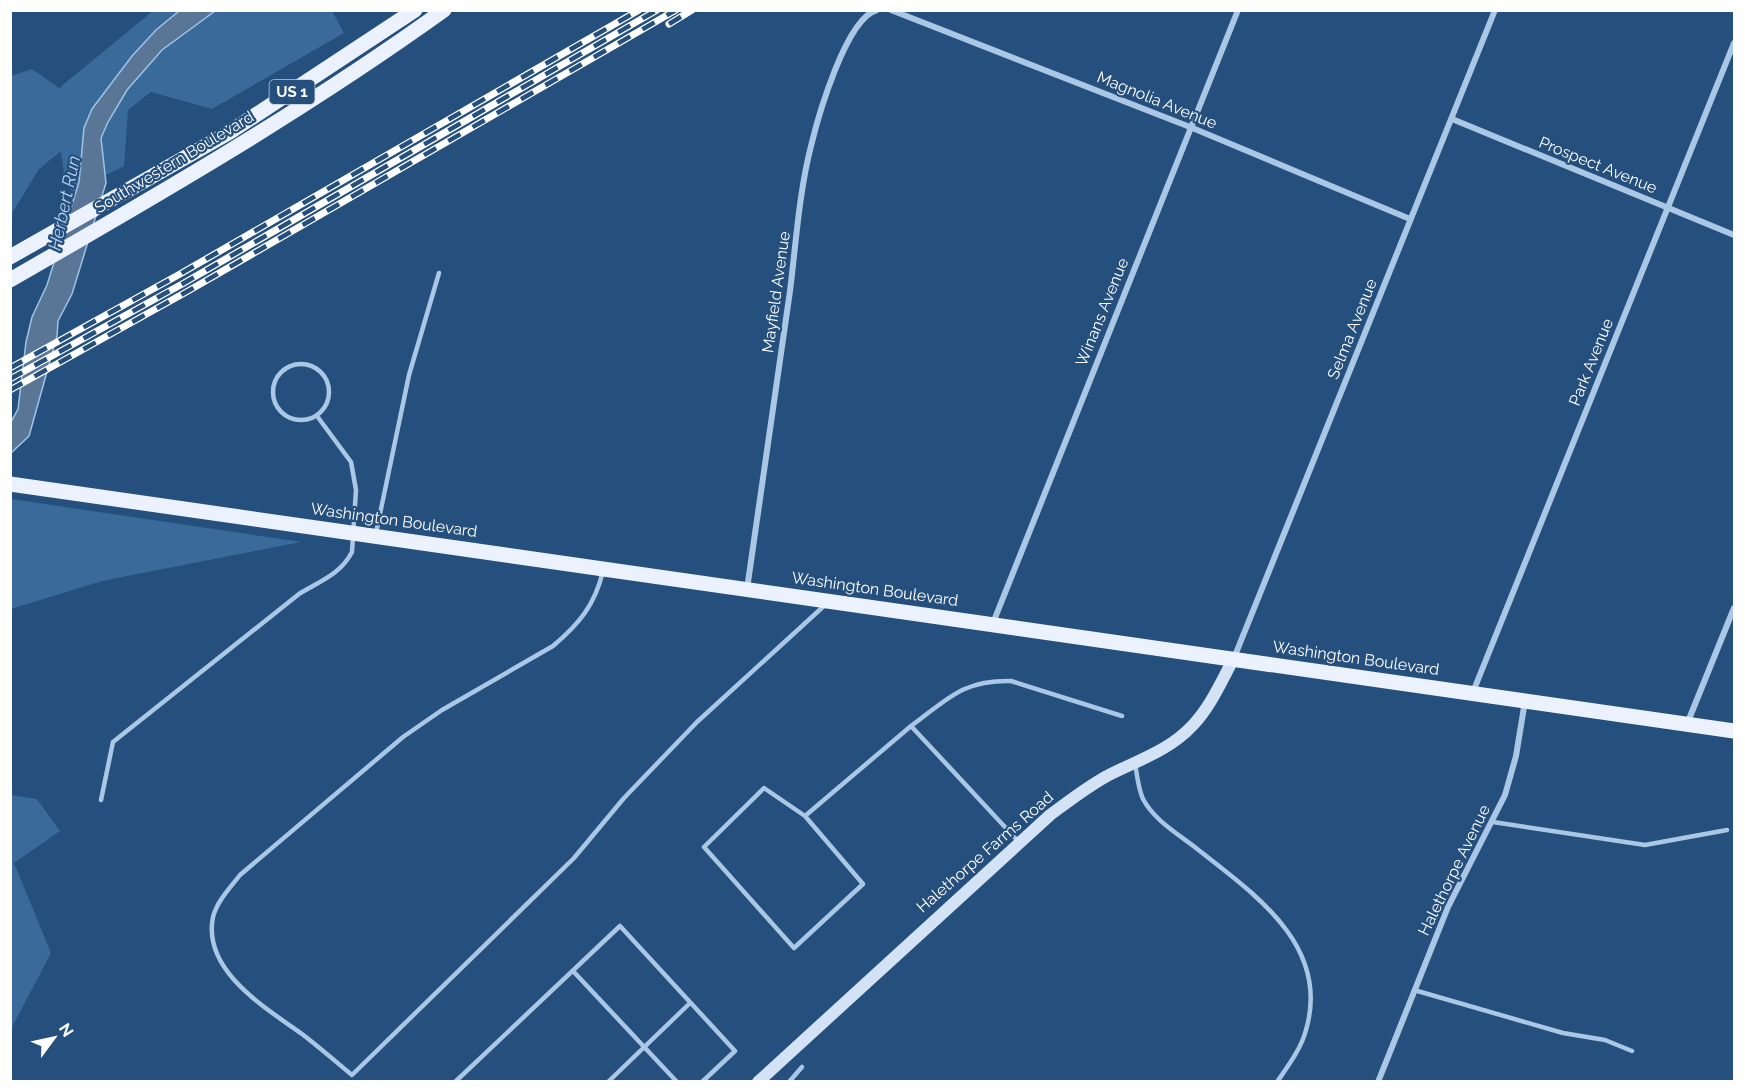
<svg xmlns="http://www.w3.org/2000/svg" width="1745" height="1092" viewBox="0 0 1745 1092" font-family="Raleway,sans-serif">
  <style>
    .green { fill: #396a9a }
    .water { fill: #597697; stroke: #9ec3e6; stroke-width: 1.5 }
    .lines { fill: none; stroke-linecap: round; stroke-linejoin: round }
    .lane { stroke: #aac7e5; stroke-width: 4.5 }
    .street { stroke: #aac7e5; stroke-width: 6 }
    .secondary { stroke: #d3e3f5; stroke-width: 12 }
    .primary { stroke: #ebf2fd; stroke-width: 15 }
    .rail-casing { stroke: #fff; stroke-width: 7 }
    .rail { stroke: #254f7d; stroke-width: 4.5; stroke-dasharray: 14; stroke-linecap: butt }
    .labels { text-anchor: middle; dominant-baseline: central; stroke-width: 4.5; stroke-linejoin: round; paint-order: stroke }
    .shield { fill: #254f7d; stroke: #becad8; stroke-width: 1.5 }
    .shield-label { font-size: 15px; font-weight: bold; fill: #fff }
    .street-label { font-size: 16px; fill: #fff; stroke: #254f7d }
    .water-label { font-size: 18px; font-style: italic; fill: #b5d1ed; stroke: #254f7d }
  </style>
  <rect width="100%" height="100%" fill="#254f7d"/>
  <g class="green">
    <path d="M153,11h179l12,22 -132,76 -61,-17 -23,18 -4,56 -52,26 -8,-18 -3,-23 -22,18 -28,46v-139l21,-7 27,19z"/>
    <path d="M11,499l290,43 -199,39 -91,28z"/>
    <path d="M11,795l26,4 23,32 -46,32 37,90 -40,76z"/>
  </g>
  <path class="water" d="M179,11h36l-53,39 -35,40 -19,32 -7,16 5,45 -34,111 -14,27 -1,15 -28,100 -18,17v-31l7,-13 8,-67 6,-25 15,-32 32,-103 5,-54 8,-19 40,-53 24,-26z"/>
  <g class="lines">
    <g class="lane">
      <circle cx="301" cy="392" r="28"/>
      <path d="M376,533l33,-158 30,-102"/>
      <path d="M603,571c-8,34 -24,53 -50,75l-111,64 -39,27 -163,138c-10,13 -23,26 -27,42 -11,54 53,91 89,117 17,13 33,27 50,41l222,-217 50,-60 73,-76 128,-117"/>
      <path d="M911,726c37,-27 51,-46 100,-45l111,35"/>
      <path d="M1135,763c2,12 3,25 8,36 11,21 35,35 53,49 57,45 135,97 110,182 -5,19 -18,36 -29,52"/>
      <path d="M101,800l12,-58 186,-148c21,-13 41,-19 53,-42l4,-62 -5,-28 -34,-46"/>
      <path d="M805,816l58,68 -69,64 -90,-101 60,-59 41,28 106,-90 107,115"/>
      <path d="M1493,822l152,23 82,-15"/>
      <path d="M573,971l104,111"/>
      <path d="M1414,990l149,43 42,7 27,11"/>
      <path d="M455,1082l165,-156 115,125 -33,31"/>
      <path d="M608,1082l82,-79"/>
      <path d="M789,1082l13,-15"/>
    </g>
    <g class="street">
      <path d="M891,10l299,117 220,92"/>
      <path d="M1452,119l282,116"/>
      <path d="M747,589c14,-100 29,-199 43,-298 6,-48 9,-98 21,-145 7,-29 35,-128 66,-136"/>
      <path d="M993,623l245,-613"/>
      <path d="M1234,658l261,-648"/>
      <path d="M1473,692l261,-649"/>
      <path d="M1687,724l47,-116"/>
      <path d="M1378,1082l70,-175 57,-112 11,-39 9,-55"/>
    </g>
    <path class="secondary" d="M758,1082l292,-267c19,-14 37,-28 57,-39 31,-16 62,-25 86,-51 18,-19 29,-45 41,-67"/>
    <g class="primary">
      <path d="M10,257l220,-125 185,-122"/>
      <path d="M10,280c148,-85 295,-170 434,-270"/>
      <path d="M10,484l1724,247"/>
    </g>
    <g class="rail-casing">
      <g id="rail">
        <path d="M669,24l23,-14"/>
        <path d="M10,368l170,-94 459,-264"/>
        <path d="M10,379l174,-96 473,-273"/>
        <path d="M10,390l178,-99 488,-281"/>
      </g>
    </g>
    <use href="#rail" class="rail"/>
  </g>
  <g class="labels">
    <rect class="shield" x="269.5" y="80" width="45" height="24" rx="4.5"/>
    <g class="shield-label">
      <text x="292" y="92">US 1</text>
    </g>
    <g class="street-label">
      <text transform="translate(1157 100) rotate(22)">Magnolia Avenue</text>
      <text transform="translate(174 162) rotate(-31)">Southwestern Boulevard</text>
      <text transform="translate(1598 165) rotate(22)">Prospect Avenue</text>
      <text transform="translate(776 292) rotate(-82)">Mayfield Avenue</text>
      <text transform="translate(1102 312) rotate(-68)">Winans Avenue</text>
      <text transform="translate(1352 329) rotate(-68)">Selma Avenue</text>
      <text transform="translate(1591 362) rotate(-68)">Park Avenue</text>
      <text transform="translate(394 520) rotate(8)">Washington Boulevard</text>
      <text transform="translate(875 589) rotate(8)">Washington Boulevard</text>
      <text transform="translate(1356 658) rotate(8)">Washington Boulevard</text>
      <text transform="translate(985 852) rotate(-41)">Halethorpe Farms Road</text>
      <text transform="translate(1454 870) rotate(-64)">Halethorpe Avenue</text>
    </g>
    <g class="water-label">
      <text transform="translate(64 203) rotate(-78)">Herbert Run</text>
    </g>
  </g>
  <rect width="1745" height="1092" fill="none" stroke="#ffffff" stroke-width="24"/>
  <g transform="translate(54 1038) rotate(57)" stroke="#254f7d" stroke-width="4.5" paint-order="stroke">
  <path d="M0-4.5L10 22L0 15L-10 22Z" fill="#ffffff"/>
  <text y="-9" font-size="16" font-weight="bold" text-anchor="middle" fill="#ffffff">N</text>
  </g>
</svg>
